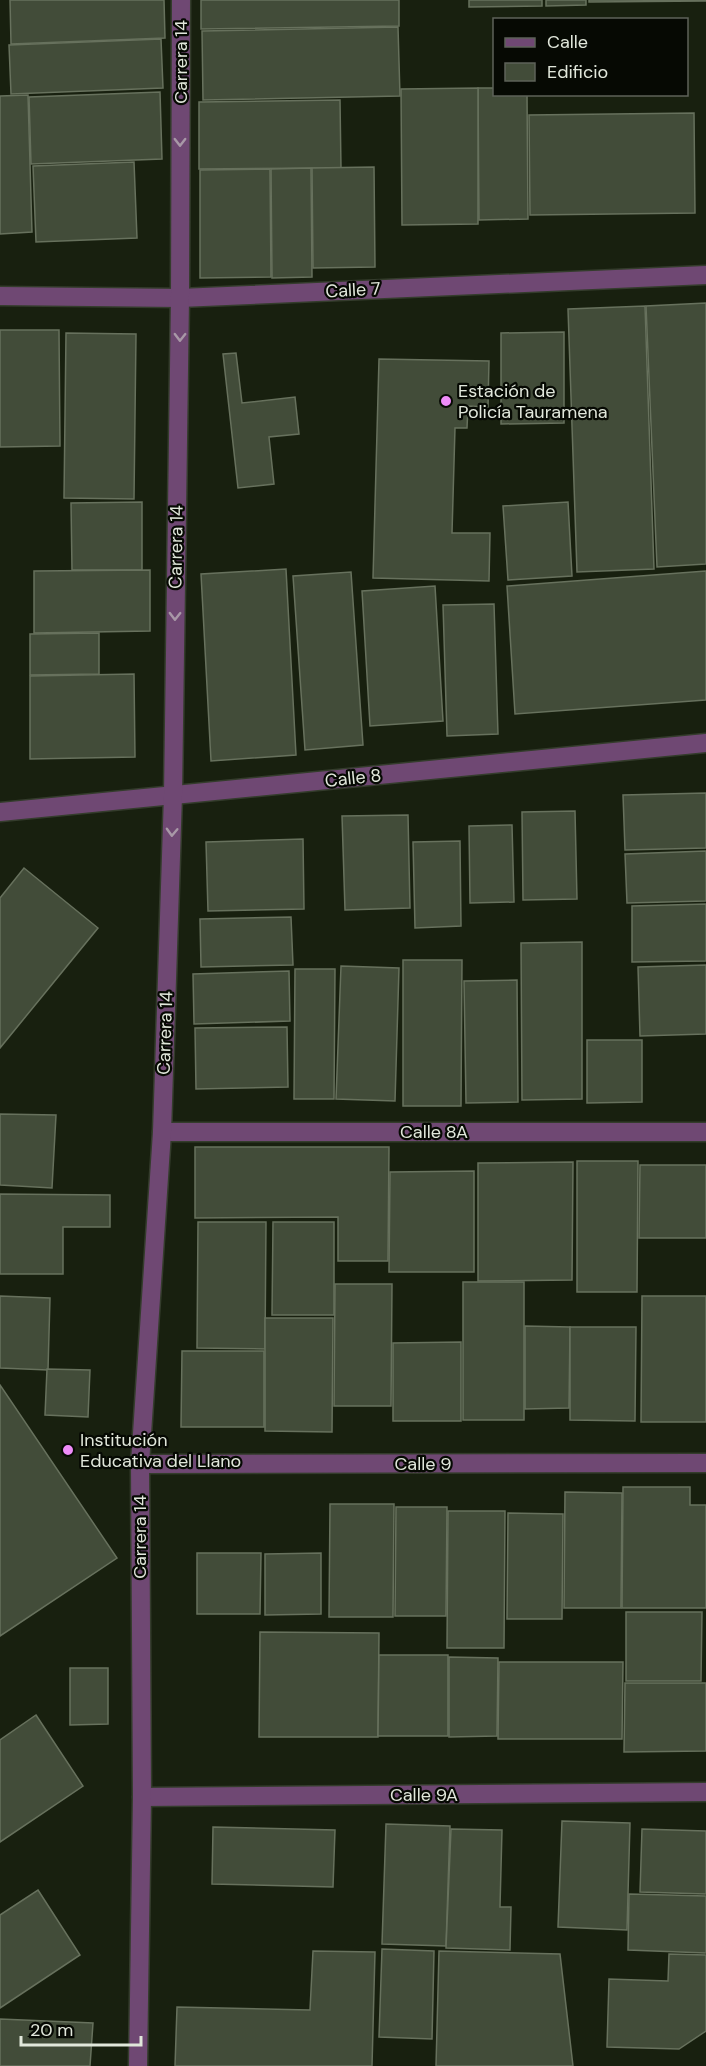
<svg xmlns="http://www.w3.org/2000/svg" width="706" height="2066" viewBox="0 0 706 2066" font-family="'DM Sans',sans-serif">
  <style>
    .building { fill: #424c39; stroke: #67715d; stroke-width: 1.5 }
    .lines { fill: none; stroke-linecap: round; stroke-linejoin: round }
    .street-casing { stroke: #343c2c; stroke-width: 21 }
    .street { stroke: #6f4873; stroke-width: 18 }
    .oneway { stroke: #a898a7 }
    .poi-dot { fill: #ee8cf8; stroke: #060903; stroke-width: 2 }
    .labels { text-anchor: middle; dominant-baseline: central; stroke-width: 4.5; stroke-linejoin: round; paint-order: stroke }
    .street-label { font-size: 18px; fill: #e1e7db; stroke: #060903 }
    .poi-label { font-size: 18px; fill: #e1e7db; stroke: #060903; text-anchor: start }
  </style>
  <rect width="100%" height="100%" fill="#18200f"/>
  <g class="building">
    <path d="M10,0h154l1,38 -154,6z"/>
    <path d="M201,0h198v26l-198,3z"/>
    <path d="M469,0h73v6l-73,1z"/>
    <path d="M546,0h40v5l-40,1z"/>
    <path d="M589,0h117v1l-117,1z"/>
    <path d="M398,27l2,69 -197,4 -1,-69z"/>
    <path d="M161,39l2,49 -152,6 -2,-49z"/>
    <path d="M478,88h16v6h33l1,125 -49,1z"/>
    <path d="M478,88v136l-76,1 -1,-136z"/>
    <path d="M160,92l2,67 -131,5 -2,-67z"/>
    <path d="M28,95l4,137 -32,2v-138z"/>
    <path d="M340,100l1,68 -142,1v-67z"/>
    <path d="M694,113l1,100 -165,2 -1,-100z"/>
    <path d="M134,162l3,76 -101,4 -3,-76z"/>
    <path d="M374,167l1,100 -62,1 -1,-100z"/>
    <path d="M311,168l1,109 -40,1 -1,-109z"/>
    <path d="M270,169l1,108 -71,1v-108z"/>
    <path d="M706,303v261l-49,3 -11,-261z"/>
    <path d="M645,306l9,263 -77,3 -9,-263z"/>
    <path d="M0,330h59l1,116 -60,1z"/>
    <path d="M564,332v91l-63,1v-91z"/>
    <path d="M66,333l70,1 -2,165 -70,-1z"/>
    <path d="M236,353l6,50 53,-6 4,37 -30,3 5,47 -36,4 -15,-134z"/>
    <path d="M379,359l110,2 -1,46 -20,-1 -1,22h-12l-3,105h38l-1,48 -116,-3z"/>
    <path d="M142,502v68h-70l-1,-67z"/>
    <path d="M568,502l4,74 -64,4 -5,-74z"/>
    <path d="M286,569l10,186 -85,6 -10,-187z"/>
    <path d="M150,570v61l-116,2v-62z"/>
    <path d="M706,571v129l-191,14 -8,-128z"/>
    <path d="M351,572l12,173 -58,5 -12,-174z"/>
    <path d="M435,586l8,135 -73,5 -8,-135z"/>
    <path d="M494,604l4,130 -51,2 -4,-131z"/>
    <path d="M99,633v41l-69,1v-41z"/>
    <path d="M134,674l1,83 -105,2v-83z"/>
    <path d="M706,793v55l-81,2 -2,-55z"/>
    <path d="M575,811l2,88 -54,1 -1,-88z"/>
    <path d="M408,815l2,93 -65,2 -3,-94z"/>
    <path d="M512,825l2,77 -44,1 -1,-77z"/>
    <path d="M303,839l1,70 -96,2 -2,-69z"/>
    <path d="M460,841l1,85 -46,2 -2,-86z"/>
    <path d="M706,851v50l-79,2 -2,-49z"/>
    <path d="M24,868l74,60 -98,120v-150z"/>
    <path d="M706,904v57l-74,1v-56z"/>
    <path d="M291,917l2,48 -92,2 -1,-48z"/>
    <path d="M582,942v157l-60,1 -1,-157z"/>
    <path d="M403,960h59l-1,146h-58z"/>
    <path d="M706,965v69l-66,2 -2,-69z"/>
    <path d="M341,966l58,2 -4,133 -59,-2z"/>
    <path d="M295,969h40l-1,130h-40z"/>
    <path d="M289,971l1,50 -96,3 -1,-50z"/>
    <path d="M517,980l1,122 -52,1 -2,-122z"/>
    <path d="M287,1027l1,60 -92,2 -1,-61z"/>
    <path d="M587,1040h55v62l-55,1z"/>
    <path d="M0,1114l56,1 -4,73 -52,-3z"/>
    <path d="M195,1147h194l-1,114h-50v-44l-143,1z"/>
    <path d="M577,1161h61l-1,131h-60z"/>
    <path d="M573,1162l-1,118 -94,1v-118z"/>
    <path d="M640,1165h66v73h-67z"/>
    <path d="M474,1171v101h-85l1,-100z"/>
    <path d="M0,1194l110,1v32h-47v47h-63z"/>
    <path d="M198,1222h68l-1,127 -68,-1z"/>
    <path d="M273,1222h61v93h-62z"/>
    <rect x="463" y="1282" width="61" height="138"/>
    <path d="M335,1284h57l-1,122h-57z"/>
    <path d="M0,1296l50,2 -2,72 -48,-2z"/>
    <path d="M642,1296h64v126h-65z"/>
    <path d="M265,1318h68l-1,114 -67,-1z"/>
    <path d="M525,1326l45,1 -1,81 -44,1z"/>
    <path d="M570,1327h66l-1,94 -65,-1z"/>
    <path d="M461,1342v79h-68v-78z"/>
    <path d="M182,1351h82v76h-83z"/>
    <path d="M47,1369l43,1 -2,47 -43,-2z"/>
    <path d="M0,1385l117,173 -117,78z"/>
    <path d="M623,1487h67v18h16v103h-84z"/>
    <path d="M565,1492l57,1 -1,115h-57z"/>
    <path d="M330,1504h64l-1,113h-64z"/>
    <path d="M396,1507h51l-1,109h-51z"/>
    <path d="M448,1511h57l-1,137h-57z"/>
    <path d="M508,1513l55,1 -1,105h-55z"/>
    <path d="M197,1553h64l-1,61h-63z"/>
    <path d="M321,1553v61l-56,1v-61z"/>
    <path d="M626,1612h76l-1,69h-75z"/>
    <path d="M260,1632l119,1 -1,104h-119z"/>
    <path d="M379,1655h69v81h-70z"/>
    <path d="M449,1657l49,1 -1,78 -48,1z"/>
    <path d="M499,1662h124l-1,77h-124z"/>
    <path d="M70,1668h38v56l-38,1z"/>
    <path d="M625,1683h81v68l-82,1z"/>
    <path d="M36,1715l47,71 -83,56v-102z"/>
    <path d="M562,1821l68,2 -3,107 -69,-3z"/>
    <path d="M386,1824l64,2 -4,120 -64,-2z"/>
    <path d="M213,1827l122,3 -2,57 -121,-3z"/>
    <path d="M451,1829l51,1 -2,77h11l-1,43 -64,-2z"/>
    <path d="M642,1829l64,2v63l-66,-2z"/>
    <path d="M38,1890l42,65 -80,53v-93z"/>
    <path d="M629,1894l77,2v57l-78,-3z"/>
    <path d="M382,1949l52,2 -2,88 -53,-2z"/>
    <path d="M313,1951l62,1 -3,114h-197l2,-59 133,3z"/>
    <path d="M439,1951l121,3 13,112h-137z"/>
    <path d="M669,1954l37,1v76l-27,18 -72,-2 2,-68 59,2z"/>
    <path d="M0,2019l93,4 -3,43h-90z"/>
  </g>
  <g class="lines">
    <g class="street-casing">
      <g id="street">
        <path d="M0,296l180,2 526,-23"/>
        <path d="M0,812l706,-69"/>
        <path d="M162,1132h544"/>
        <path d="M140,1464l566,-1"/>
        <path d="M142,1797l564,-5"/>
        <path d="M138,2066l4,-269 -2,-333 22,-332 11,-337 7,-497 1,-298"/>
      </g>
    </g>
    <use href="#street" class="street"/>
  </g>
  <defs><path id="oneway-chevron" d="M-2-3.5L2.5 0L-2 3.5" fill="none" stroke-width="1.6" stroke-linecap="round" stroke-linejoin="round" transform="scale(1.5)"/></defs>
  <g class="oneway">
    <use href="#oneway-chevron" transform="translate(180 142) rotate(90)"/>
    <use href="#oneway-chevron" transform="translate(180 337) rotate(91)"/>
    <use href="#oneway-chevron" transform="translate(175 616) rotate(91)"/>
    <use href="#oneway-chevron" transform="translate(172 832) rotate(92)"/>
  </g>
  <g class="poi-dot">
    <circle cx="446" cy="401" r="6"/>
    <circle cx="68" cy="1450" r="6"/>
  </g>
  <g class="labels">
    <g class="street-label">
      <text transform="translate(181 62) rotate(-90)">Carrera 14</text>
      <text transform="translate(353 290) rotate(-3)">Calle 7</text>
      <text transform="translate(176 547) rotate(-89)">Carrera 14</text>
      <text transform="translate(353 778) rotate(-6)">Calle 8</text>
      <text transform="translate(165 1033) rotate(-88)">Carrera 14</text>
      <text x="434" y="1132">Calle 8A</text>
      <text x="423" y="1464">Calle 9</text>
      <text transform="translate(140 1537) rotate(-90)">Carrera 14</text>
      <text x="424" y="1795">Calle 9A</text>
    </g>
    <g class="poi-label">
      <text x="458" y="391">Estación de<tspan x="458" dy="21">Policía Tauramena</tspan></text>
      <text x="80" y="1440">Institución<tspan x="80" dy="21">Educativa del Llano</tspan></text>
    </g>
  </g>
  <rect x="493" y="18" width="195" height="78" fill="#060903" stroke="#5e6259" stroke-width="1.5"/>
  <rect x="505" y="38" width="30" height="9" fill="#6f4873" stroke="#5e6259" stroke-width="1.5"/>
  <text x="547" y="48" font-size="18" fill="#e1e7db">Calle</text>
  <rect x="505" y="63" width="30" height="18" fill="#424c39" stroke="#5e6259" stroke-width="1.5"/>
  <text x="547" y="78" font-size="18" fill="#e1e7db">Edificio</text>
  <path d="M21 2036v9h120v-9" fill="none" stroke="#e1e7db" stroke-width="3"/>
  <text x="30" y="2036" font-size="18" fill="#e1e7db" stroke="#060903" stroke-width="4.5" paint-order="stroke">20 m</text>
</svg>
